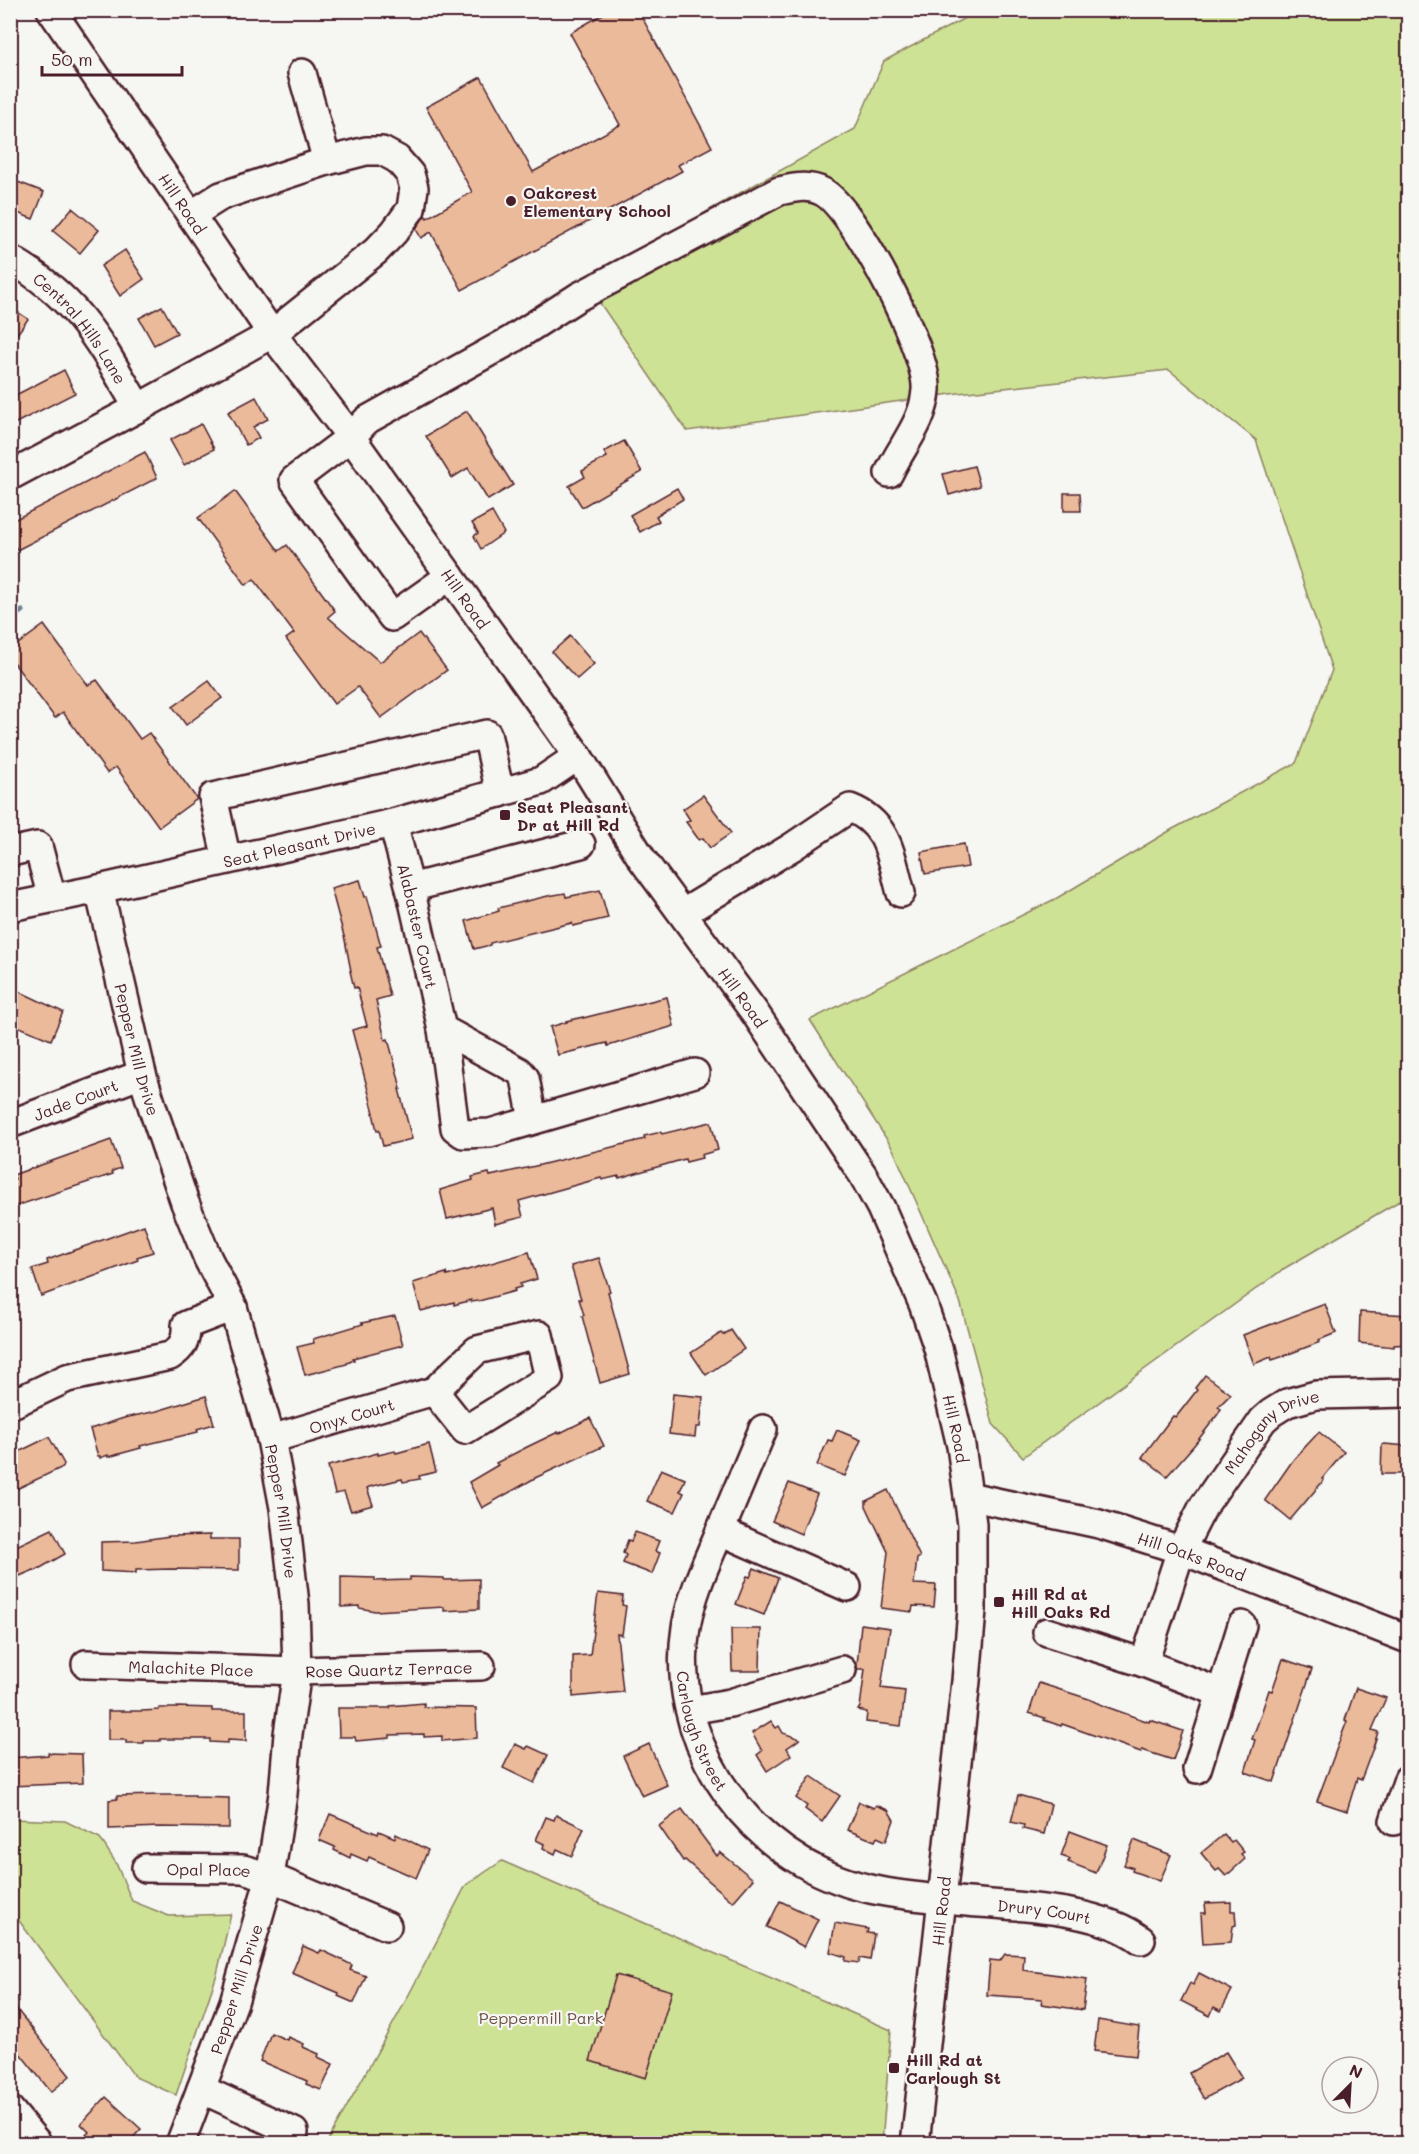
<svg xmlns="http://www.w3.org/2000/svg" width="1419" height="2154" viewBox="0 0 1419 2154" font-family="Mali,sans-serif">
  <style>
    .green { fill: #cee296; stroke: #8c8060; stroke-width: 1.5 }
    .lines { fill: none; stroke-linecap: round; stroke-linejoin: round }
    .stream { stroke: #6b8498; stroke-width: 5 }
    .building { fill: #eaba9a; stroke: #4a1f2b; stroke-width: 1.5 }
    .minor-casing { stroke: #4a1f2b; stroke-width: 32 }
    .minor { stroke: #f6f6f2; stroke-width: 27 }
    .poi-dot { fill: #4a1f2b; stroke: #f6f6f2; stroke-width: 2 }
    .labels { text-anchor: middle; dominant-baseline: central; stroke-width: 4.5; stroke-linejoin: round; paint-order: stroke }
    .poi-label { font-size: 16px; font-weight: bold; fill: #4a1f2b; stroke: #f6f6f2; text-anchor: start }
    .street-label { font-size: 16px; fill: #4a1f2b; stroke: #f6f6f2 }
    .park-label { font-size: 16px; fill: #6b5046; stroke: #f6f6f2 }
  </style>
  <rect width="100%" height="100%" fill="#f6f6f2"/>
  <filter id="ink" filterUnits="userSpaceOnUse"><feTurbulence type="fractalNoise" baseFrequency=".0167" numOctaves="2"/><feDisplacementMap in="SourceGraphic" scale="12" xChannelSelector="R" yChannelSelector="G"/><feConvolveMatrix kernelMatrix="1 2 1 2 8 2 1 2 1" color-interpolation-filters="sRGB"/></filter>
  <g filter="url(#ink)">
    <g class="green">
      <path d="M978,11h430v1185l-123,72 -262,189 -30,-33 -33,-123 -67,-152 -83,-129 247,-122 114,-68 125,-67 36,-93 -76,-230 -87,-70 -211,23 -271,38 -100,-147 126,-76 142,-79 29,-68z"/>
      <path d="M11,1819l54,2 35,17 16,25 16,38 37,15 62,-2 -14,60 -41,121 -41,-18 -124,-167z"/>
      <path d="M502,1861l389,169 -9,113 -556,1 78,-140 62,-119z"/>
    </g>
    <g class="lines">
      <g class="stream">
        <path d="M1408,10v9"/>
        <path d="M1408,228l-2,3v13l2,3"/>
        <path d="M10,619l12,-8"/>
      </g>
    </g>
    <g class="building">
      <path d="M610,10h28l74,137 -34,18 4,6 -220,119 -31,-58 -10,6 -5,-9 9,-14 2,3 45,-26 -46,-85 55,-30 52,95 87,-47 -50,-92z"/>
      <path d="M10,179l34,13 -11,27 -23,-9z"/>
      <path d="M72,208l27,22 -19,23 -27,-22z"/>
      <path d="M125,250l19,29 -24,17 -19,-30z"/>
      <path d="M162,306l15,27 -23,12 -15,-27z"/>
      <path d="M10,307l18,12 -18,25z"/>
      <path d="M64,370l11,23 -65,33v-28z"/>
      <path d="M256,397l12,22 -15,8 6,11 -13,7 -18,-33z"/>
      <path d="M467,411l46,74 -25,15 -20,-32 -16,10 -26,-42z"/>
      <path d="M201,424l13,25 -30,16 -14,-25z"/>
      <path d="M624,441l18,31 -60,35 -13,-21 16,-9 -3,-6 25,-14 -3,-5z"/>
      <path d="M145,452l12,26 -140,72 -7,-13v-15z"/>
      <path d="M974,466l6,20 -31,9 -6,-21z"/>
      <path d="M677,488l6,11 -27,17 3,5 -19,11 -10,-17z"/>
      <path d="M235,491l44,60 8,-6 48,66 -7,6 52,45 39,-29 28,37 -66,48 -23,-31 -24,17 -48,-65 8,-6 -40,-54 -8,6 -48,-67z"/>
      <path d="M1064,493h16l1,18h-17z"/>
      <path d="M492,512l12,21 -23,16 -7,-13 4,-3 -6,-10z"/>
      <path d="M44,625l44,60 9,-5 43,59 9,-6 48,66 -38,28 -43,-60 -9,6 -44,-61 -8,6 -45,-60v-8z"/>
      <path d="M570,636l24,28 -17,15 -25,-27z"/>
      <path d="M209,681l13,17 -36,27 -13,-18z"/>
      <path d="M703,795l28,38 -21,15 -7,-10 -4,2 -13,-18 4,-2 -7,-11z"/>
      <path d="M964,844l4,23 -43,7 -4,-22z"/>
      <path d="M360,880l5,17 2,-1 14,50 -4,1 13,49 -14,4 9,40 3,-1 9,33 4,17h-2l13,50 -29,7 -4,-16 -2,1 -4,-18h1l-22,-83 15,-4 -10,-39 -3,1 -4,-17h1l-6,-31 -14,-52z"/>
      <path d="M600,890l8,28 -35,8 -1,-3 -82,20v2l-16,4 -8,-28 33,-10 -1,-3 50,-12 17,-3 1,4z"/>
      <path d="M10,987l53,25 -12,28 -41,-17z"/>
      <path d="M667,997l7,29 -66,20 -1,-3 -49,12 -8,-28 17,-5 -1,-1 17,-4v1z"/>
      <path d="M711,1122l7,28 -17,5 1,3 -16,4 -1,-3 -66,19v-2l-17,4 -1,-2 -82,23 4,16 -28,7 -3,-16 -45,11 -7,-29 33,-10 -1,-3 17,-4 1,3 50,-11 105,-26 -1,-3 17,-4 1,2z"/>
      <path d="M111,1140l10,28 -9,3 1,3 -103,34v-28l5,-1 -2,-4z"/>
      <path d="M144,1225l9,27 -16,5 1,3 -97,36 -9,-27 16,-5 -1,-4z"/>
      <path d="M529,1252l8,27 -17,5 1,3 -7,2 1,2 -36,10 -8,1v-2l-17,5v-3l-33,9 -8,-28 33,-10 1,3z"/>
      <path d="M599,1258l11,33 -2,1 22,82 -30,9 -18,-67 2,-1 -5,-16h2l-10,-33z"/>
      <path d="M1325,1304l11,29 -17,7 1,2 -39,15 -9,3 -1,-3 -17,7 -11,-29z"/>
      <path d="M1360,1312l48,3v29l-14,1v2l-35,-4z"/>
      <path d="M395,1316l8,29 -50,13 1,2 -7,3v1l-42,11 -8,-28 17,-4 -1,-4 50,-15 -1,-1z"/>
      <path d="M731,1330l13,19 -38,26 -15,-22 30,-20 2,2z"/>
      <path d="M1205,1375l26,19 -13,13 3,2 -3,5 -23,30 -28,32 -25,-19 31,-41 3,1 21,-27 -2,-2z"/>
      <path d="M673,1394l30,3 -3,30h-4l-1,10 -26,-3z"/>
      <path d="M206,1396l8,28 -17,5 1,3 -58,14 1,2 -33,9v-2l-8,3v-2h-2l-8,-27 34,-11 33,-7z"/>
      <path d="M590,1418l14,28 -69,32 -53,30 -13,-26 29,-17 -2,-2 31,-16 31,-15v2z"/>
      <path d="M837,1430l24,10 -16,36 -28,-11 11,-25 4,1z"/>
      <path d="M1319,1432l25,20 -22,27 2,1 -34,40 -25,-20 28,-40z"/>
      <path d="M49,1437l15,27 -1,3 -53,25v-36z"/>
      <path d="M429,1444l7,28 -17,4 1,3 -17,3 -1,-3 -33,8 -2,1 6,17 -22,6 -7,-19 -9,2 -7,-28 50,-13v2l17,-4 1,2z"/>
      <path d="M1384,1444l24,2v28h-27l1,-29z"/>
      <path d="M661,1469l24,10 -5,12 4,2 -9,19 -28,-11z"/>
      <path d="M789,1483l28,11 -16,40 -29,-13z"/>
      <path d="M888,1490l32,67 -3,2 -3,25 22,1 -2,22 -21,-1 -1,6 -31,-4 7,-56 -22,-46v-5z"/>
      <path d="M52,1529l13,25 -30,17 -1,-1 -24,10v-31z"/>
      <path d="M635,1532l24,9 -4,10 5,2 -8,21 -29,-11 3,-8 -3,-2 5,-13 3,1z"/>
      <path d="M210,1535v4h29v31l-69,-1 -34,1v3l-35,-2v-29l35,-1 34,-5z"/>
      <path d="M754,1568l24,10 -14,37 -28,-11 11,-28 3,1z"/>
      <path d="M341,1577l34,1v3l35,-1v-3l34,1v2l35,-1v30l-35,2v-4l-69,4 -16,-3v-2l-18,1z"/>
      <path d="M598,1593l25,3 -1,9 4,1 -4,29 -5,-1 6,58 -50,5v-41l17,-1z"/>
      <path d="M861,1624l29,4 -9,60 24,3 -4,35 -35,-4 1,-10 -9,-2 2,-3 5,-38h-8v-4z"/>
      <path d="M731,1629h30l-1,42h-28z"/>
      <path d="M1283,1659l29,10 -38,113 -29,-10 10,-32 -3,-1 6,-16 11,-33 3,1z"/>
      <path d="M1039,1683l50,16 15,7 45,16 1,-2 33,11 -10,29 -31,-10 -1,2 -79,-28 -1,2 -17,-6 1,-2 -16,-5z"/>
      <path d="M1356,1688l30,10 -14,32 6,2 -5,16 -12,32 -4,-2 -10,33 -30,-10 30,-80 -2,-1z"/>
      <path d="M424,1703v4l52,1 1,30 -35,3v-5l-18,1v-3l-34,1v3l-34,3 -1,-4h-16l-1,-29h52v-2z"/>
      <path d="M177,1707l35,1v3h34v30l-18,-1v3l-18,-1v-3h-50v2h-16v2h-18v-3h-18v-29h34l17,-1v-2h18z"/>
      <path d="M771,1721l5,7 3,-2 4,7 17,6 -13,9 4,7 -24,16 -10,-16 5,-4 -10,-18z"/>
      <path d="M515,1744l11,5 2,-3 20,9 -14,28 -31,-15z"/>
      <path d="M649,1744l18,41 -25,11 -19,-40z"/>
      <path d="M48,1753l34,1 1,29 -73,3v-28l38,-3z"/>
      <path d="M811,1776l29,20 -18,26 -17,-13 2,-3 -11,-8z"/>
      <path d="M161,1795h34v2l34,1v30l-69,-1 -51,2v-29l8,-1v-3z"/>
      <path d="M1018,1795l33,9 -7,30 -21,-5 1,-4 -13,-3z"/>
      <path d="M859,1802l15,6 2,-3 12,5 6,10 -8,21 -9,-4 -2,4 -28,-11z"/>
      <path d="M682,1809l35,47 3,-4 33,27 -20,23 -48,-42 -2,1 -24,-35z"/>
      <path d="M330,1814l48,20 1,-3 16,7 1,-4 32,16 -12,28 -47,-21 -2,4 -16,-7 -1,4 -16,-8 1,-3 -16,-7z"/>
      <path d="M556,1815l28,13 -12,28 -15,-7 -2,5 -12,-6 1,-4 -8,-4 10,-23 8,3z"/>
      <path d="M1070,1831l37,14 -11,28 -28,-11 2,-3 -9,-3z"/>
      <path d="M1224,1834l7,8 3,-2 10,12 -3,2 4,5 -19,17 -7,-7 -3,2 -15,-18z"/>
      <path d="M1134,1840l37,15 -11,26 -28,-10 1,-3 -9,-3z"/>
      <path d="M780,1901l38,18 -14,28 -37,-20z"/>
      <path d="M1231,1902v9h4l1,14 -3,1 -2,16 -28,2 -2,-31h5l-1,-10z"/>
      <path d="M835,1923l33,6 -1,4 7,1 -4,26 -10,-2 -1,5 -14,-2 1,-4 -16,-5z"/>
      <path d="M303,1946l16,7 2,-3 15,7 16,8 -2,5 16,6 -12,27 -16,-7 1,-3 -47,-20z"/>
      <path d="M1005,1954l19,1 -1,15 64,9 -4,31 -42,-6 1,-5 -55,-4 3,-35 10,1z"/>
      <path d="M1199,1973l33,17 -11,21 -7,-4 -4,9 -29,-15 9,-18 3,2z"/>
      <path d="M616,1975l56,16 -26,87 -56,-17z"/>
      <path d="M10,2001l60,75 -19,16 -41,-51z"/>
      <path d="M1098,2020l41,7 -3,29 -42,-5z"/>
      <path d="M271,2033l16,7 1,-3 16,7 -1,3 16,7 -1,3 15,7 -12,26 -15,-6 1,-3 -47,-20z"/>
      <path d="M1226,2052l16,26 -38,21 -15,-26z"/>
      <path d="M106,2097l35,32 -14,15h-36l-7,-7 5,-5 -8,-8z"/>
    </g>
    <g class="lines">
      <g class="minor-casing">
        <g id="minor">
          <path id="s1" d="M51,10l221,324 79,103 227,319 64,103 113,154 108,162 18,33 42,96 15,44 23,98 11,78v86l-6,71 -51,463"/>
          <path d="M302,73l25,88"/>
          <path id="s2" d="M10,259c69,40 90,84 128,149"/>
          <path d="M10,476l128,-68 134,-74 104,-83 18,-19 17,-23 3,-21 -4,-14 -13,-15 -15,-8h-16l-39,10 -106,35 -30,19"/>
          <path d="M450,576l-58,41 -98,-137 57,-43 16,-17 144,-80 67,-43 201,-106c15,-3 29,-7 44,1 32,17 106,162 103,198 -2,32 -24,55 -37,83"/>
          <path id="s3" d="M393,823l17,65 32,141 77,42 6,7 8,42"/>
          <path d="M10,852l28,-6 14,52"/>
          <path d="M227,860l-14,-63 274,-63 13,59"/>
          <path d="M410,888l171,-44"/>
          <path id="s4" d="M99,889l43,185 12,38 31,91 23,56 25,48 38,132 13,69 11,96 2,67 -9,63 -5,60 -13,83 -36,125 -54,142"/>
          <path id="s5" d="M10,907l89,-18 294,-66 148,-42 37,-25"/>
          <path d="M683,913l109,-66 58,-39c39,15 41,49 51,85"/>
          <path d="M442,1029l13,99 8,6 27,-1 205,-60"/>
          <path id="s6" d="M10,1124l132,-50"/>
          <path d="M10,1405l57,-27 103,-22c12,-8 17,-15 16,-31l47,-18"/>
          <path id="s7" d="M763,1429c-14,33 -28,67 -42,100 -14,32 -29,64 -35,98 -17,107 52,215 151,252 33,13 68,16 102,20 59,8 155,5 202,41"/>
          <path id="s8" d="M271,1439l163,-48 43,-41 62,-15 10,43 -84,52 -31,-39"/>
          <path id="s9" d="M968,1496l131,28 82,26 227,89"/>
          <path d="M720,1531l127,56"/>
          <path d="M1047,1632l97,31"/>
          <path id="s10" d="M86,1664l211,7 184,-5"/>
          <path d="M1221,1693l21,-68"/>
          <path d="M690,1710l40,-7 112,-33"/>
          <path id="s11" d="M1197,1769l24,-76 -77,-30 37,-113 22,-43 60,-87 8,-7 16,-10 29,-8 92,-2"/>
          <path d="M1394,1821l14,-42"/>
          <path id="s12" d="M146,1868l97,1 27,8 117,49"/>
          <path d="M201,2089l93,43"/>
          <path d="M10,2110l28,34"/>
        </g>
      </g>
      <use href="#minor" class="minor"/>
    </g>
  </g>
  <g class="poi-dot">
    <circle cx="511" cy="201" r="6"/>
    <rect x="499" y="809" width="12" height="12" rx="3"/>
    <rect x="993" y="1596" width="12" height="12" rx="3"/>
    <rect x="888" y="2062" width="12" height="12" rx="3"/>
  </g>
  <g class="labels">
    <g class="poi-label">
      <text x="523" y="192">Oakcrest<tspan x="523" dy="18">Elementary School</tspan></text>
      <text x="517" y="806">Seat Pleasant<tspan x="517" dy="18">Dr at Hill Rd</tspan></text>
      <text x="1011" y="1593">Hill Rd at<tspan x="1011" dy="18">Hill Oaks Rd</tspan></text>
      <text x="906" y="2059">Hill Rd at<tspan x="906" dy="18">Carlough St</tspan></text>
    </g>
    <g class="street-label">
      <text stroke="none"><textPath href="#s1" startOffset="234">Hill Road</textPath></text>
      <text stroke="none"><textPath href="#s2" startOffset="100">Central Hills Lane</textPath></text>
      <text stroke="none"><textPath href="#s1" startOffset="720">Hill Road</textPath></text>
      <text stroke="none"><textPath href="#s5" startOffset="296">Seat Pleasant Drive</textPath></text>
      <text stroke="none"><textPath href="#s3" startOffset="106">Alabaster Court</textPath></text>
      <text stroke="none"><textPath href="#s1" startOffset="1206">Hill Road</textPath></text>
      <text stroke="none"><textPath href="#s4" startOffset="165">Pepper Mill Drive</textPath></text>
      <text stroke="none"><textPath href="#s6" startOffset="70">Jade Court</textPath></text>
      <text stroke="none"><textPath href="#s8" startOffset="84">Onyx Court</textPath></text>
      <text stroke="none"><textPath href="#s1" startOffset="1692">Hill Road</textPath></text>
      <text stroke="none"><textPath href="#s11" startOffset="435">Mahogany Drive</textPath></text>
      <text stroke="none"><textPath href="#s4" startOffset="651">Pepper Mill Drive</textPath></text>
      <text stroke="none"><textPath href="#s9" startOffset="232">Hill Oaks Road</textPath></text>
      <text stroke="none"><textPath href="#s10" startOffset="105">Malachite Place</textPath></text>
      <text stroke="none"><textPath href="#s10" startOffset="303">Rose Quartz Terrace</textPath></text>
      <text stroke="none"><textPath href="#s7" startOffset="320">Carlough Street</textPath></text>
      <text stroke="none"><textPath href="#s12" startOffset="63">Opal Place</textPath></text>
      <text transform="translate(941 1911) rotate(-84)">Hill Road</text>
      <text stroke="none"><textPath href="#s7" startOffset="740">Drury Court</textPath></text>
      <text transform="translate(236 1989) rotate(-72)">Pepper Mill Drive</text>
    </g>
    <g class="park-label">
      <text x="541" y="2017">Peppermill Park</text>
    </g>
  </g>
  <rect width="1419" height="2154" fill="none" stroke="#f6f6f2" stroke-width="36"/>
  <rect x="18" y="18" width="1383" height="2118" fill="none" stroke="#4a1f2b" stroke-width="2" filter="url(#ink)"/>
  <g transform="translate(1350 2085) rotate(24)"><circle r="28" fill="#f6f6f2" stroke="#b1a0a2" stroke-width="1.5"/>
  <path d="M0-4.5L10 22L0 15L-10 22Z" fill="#4a1f2b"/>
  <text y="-9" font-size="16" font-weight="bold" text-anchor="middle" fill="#4a1f2b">N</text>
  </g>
  <path d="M42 66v9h140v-9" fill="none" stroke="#4a1f2b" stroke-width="3"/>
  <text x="51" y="66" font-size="18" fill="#4a1f2b" stroke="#f6f6f2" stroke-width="4.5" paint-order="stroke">50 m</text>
</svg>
